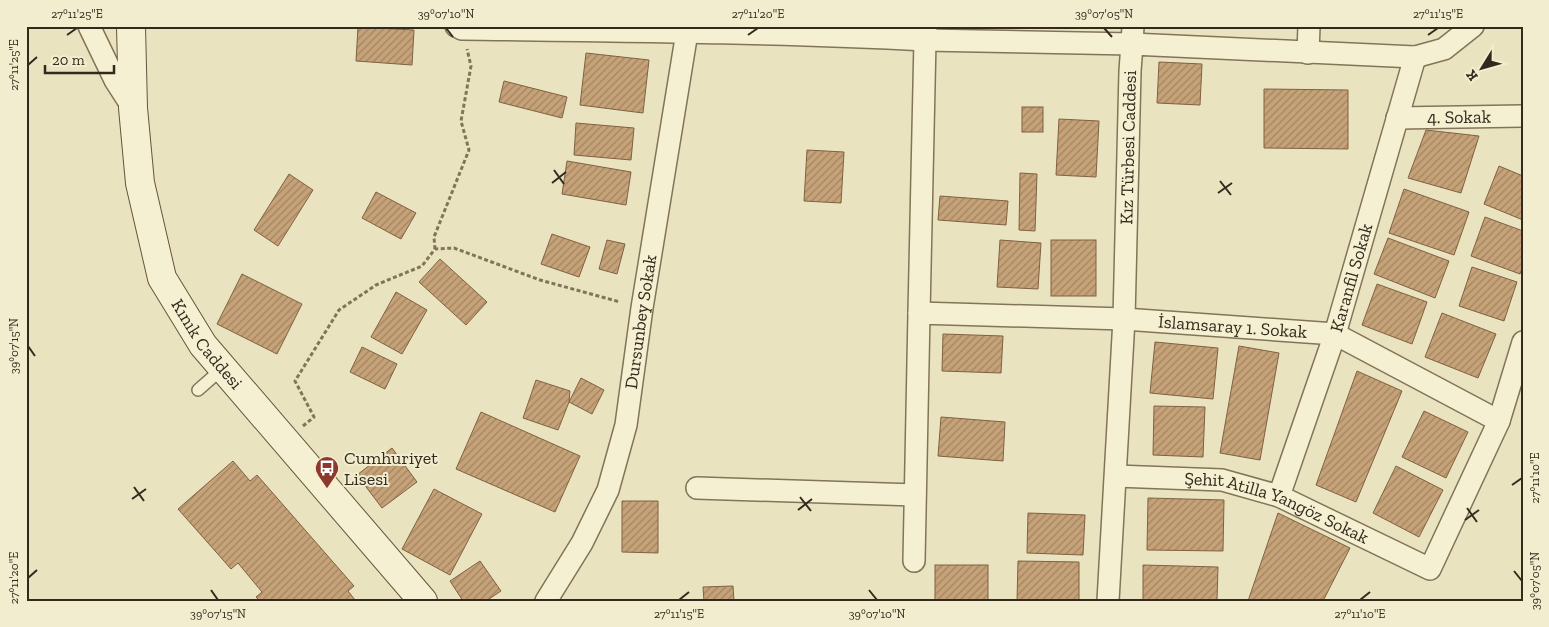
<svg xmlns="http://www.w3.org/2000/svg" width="1549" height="627" viewBox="0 0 1549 627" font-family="'Zilla Slab',serif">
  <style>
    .building { fill: url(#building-hatch); stroke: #806140 }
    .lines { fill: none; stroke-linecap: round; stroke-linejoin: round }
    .service-casing { stroke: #827459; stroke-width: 14 }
    .minor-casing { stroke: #827459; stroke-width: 24 }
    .secondary-casing { stroke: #64553c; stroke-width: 30 }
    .path { stroke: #827459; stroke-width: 3; stroke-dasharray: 4 2.5; stroke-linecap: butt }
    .service { stroke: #f6f0d2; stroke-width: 11 }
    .minor { stroke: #f6f0d2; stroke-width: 21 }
    .secondary { stroke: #f6f0d2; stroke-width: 28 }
    .ticks { fill: none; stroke: #332a1d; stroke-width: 2 }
    .labels { text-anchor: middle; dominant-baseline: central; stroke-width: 4; stroke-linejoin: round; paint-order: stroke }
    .street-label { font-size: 18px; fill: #332a1d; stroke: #f2edcf }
    .poi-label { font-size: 18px; fill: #332a1d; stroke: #f2edcf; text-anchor: start }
    .neatline { fill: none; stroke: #332a1d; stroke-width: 2 }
    .ticks-label { font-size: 12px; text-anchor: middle; fill: #332a1d }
  </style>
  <defs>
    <pattern id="building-hatch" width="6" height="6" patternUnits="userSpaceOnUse" patternTransform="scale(1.25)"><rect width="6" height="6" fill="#c6a278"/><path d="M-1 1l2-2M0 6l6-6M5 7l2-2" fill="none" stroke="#a18462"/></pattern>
  </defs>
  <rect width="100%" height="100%" fill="#eae3c0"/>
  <g class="building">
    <path d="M358,27l56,3 -2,35 -56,-4z"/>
    <path d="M586,53l63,7 -6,53 -63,-8z"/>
    <path d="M1159,62l43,2 -2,41 -43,-2z"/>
    <path d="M504,81l63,16 -5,21 -63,-16z"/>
    <path d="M1264,89l84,1v59l-84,-1z"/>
    <rect x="1022" y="107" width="21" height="25"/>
    <path d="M1059,119l40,2 -3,56 -40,-2z"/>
    <path d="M576,123l58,5 -3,32 -57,-5z"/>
    <path d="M1426,130l53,6 -18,57 -53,-15z"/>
    <path d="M807,150l37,2 -3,51 -37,-2z"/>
    <path d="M567,161l64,11 -5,33 -64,-11z"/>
    <path d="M1499,166l24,10v44l-39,-16z"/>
    <path d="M1020,173l17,1 -2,57 -16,-1z"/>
    <path d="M289,174l24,16 -35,56 -24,-16z"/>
    <path d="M1404,189l65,23 -15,43 -65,-22z"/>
    <path d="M376,192l40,21 -15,26 -39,-21z"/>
    <path d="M940,196l68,5 -2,24 -68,-5z"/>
    <path d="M1485,217l38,14v35l-3,8 -49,-18z"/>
    <path d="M552,234l38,13 -11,30 -38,-13z"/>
    <path d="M1388,238l61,23 -14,37 -61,-24z"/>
    <path d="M607,240l18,4 -8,30 -18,-5z"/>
    <path d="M1000,240l41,3 -3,46 -41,-2z"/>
    <rect x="1051" y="240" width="45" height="56"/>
    <path d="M440,259l47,43 -21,23 -47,-43z"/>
    <path d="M1472,267l45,15 -13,39 -45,-15z"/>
    <path d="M242,274l60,30 -25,50 -60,-30z"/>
    <path d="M1377,284l50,18 -15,42 -50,-19z"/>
    <path d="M396,292l31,18 -25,44 -31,-17z"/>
    <path d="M1442,313l54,21 -18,44 -53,-21z"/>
    <path d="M943,334l60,2 -2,37 -59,-2z"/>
    <path d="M1155,342l63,6 -5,51 -63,-6z"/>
    <path d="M1239,346l40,7 -19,107 -40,-7z"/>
    <path d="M362,347l35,17 -12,25 -35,-17z"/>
    <path d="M1357,371l45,20 -46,111 -40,-17z"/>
    <path d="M581,378l23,12 -12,24 -23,-12z"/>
    <path d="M536,380l34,11 -1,11 -11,28 -35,-12z"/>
    <path d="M1154,406l51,1 -2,50 -50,-2z"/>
    <path d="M1424,411l44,21 -22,46 -44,-21z"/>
    <path d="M481,412l99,44 -25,56 -99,-43z"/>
    <path d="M941,417l64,5 -2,39 -65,-5z"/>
    <path d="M392,448l25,34 -35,26 -25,-33z"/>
    <path d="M233,461l17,20 7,-6 97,111 -6,5 7,9 -95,1 -4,-4 6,-5 -24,-29 -7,6 -53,-60z"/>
    <path d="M1396,466l47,24 -24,47 -46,-24z"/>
    <path d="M434,489l48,25 -32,61 -48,-26z"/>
    <path d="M1148,498l76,2 -1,51 -76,-1z"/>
    <path d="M622,501h36v52l-36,-1z"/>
    <path d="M1028,513l57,2 -2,40 -56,-2z"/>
    <path d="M1278,513l72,35 -27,53h-75z"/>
    <path d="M480,561l21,30 -15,10h-23l-13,-20z"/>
    <path d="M1018,561l61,1v39h-62z"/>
    <rect x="935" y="565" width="53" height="36"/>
    <path d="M1143,565l75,2 -1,34h-74z"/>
    <path d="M733,586l1,15h-30l-1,-14z"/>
  </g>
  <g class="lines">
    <g class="service-casing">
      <path id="service" d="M198,390l25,-22"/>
    </g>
    <g class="minor-casing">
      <g id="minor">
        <path d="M89,26l26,54 18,28"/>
        <path d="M456,26l6,3c155,2 309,3 463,11l1,-14"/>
        <path d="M1308,53l1,-27"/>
        <path id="s1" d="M1397,118l126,-2"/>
        <path d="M919,313l6,-273 207,4 1,-18"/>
        <path id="s2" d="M1116,476l106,4 57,16 151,73 69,-148 24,-79"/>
        <path d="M697,488l218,7"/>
        <path id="s3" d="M1279,496l56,-162 80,-277"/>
        <path id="s4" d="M914,561l5,-248 205,6 211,15 164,87"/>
        <path id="s5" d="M546,601l36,-58 26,-53 18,-65 16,-117 46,-282"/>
        <path id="s6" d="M1108,601l16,-282 6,-248 2,-27 283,13 29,-8 29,-23"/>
      </g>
    </g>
    <g class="secondary-casing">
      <g id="secondary">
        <path id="s7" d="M131,26l2,82 7,75 22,95 41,67 220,256"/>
      </g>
    </g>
    <g class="path">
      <path d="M435,249l-1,-12 35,-87 -8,-29 10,-55 -4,-17"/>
      <path d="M303,426l11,-9 -19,-36 44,-71 37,-25 46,-19 13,-17 19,-1 86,32 80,22"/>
    </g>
    <use href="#service" class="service"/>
    <use href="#minor" class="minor"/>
    <use href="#secondary" class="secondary"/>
  </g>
  <path class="ticks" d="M446,28l7,9M1104,28l8,9M67,35l10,-7M748,35l10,-7M1428,35l10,-7M28,65l9,-8M554,170l10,14M1220,181l11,14M552,183l14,-11M1218,193l14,-10M28,346l7,10M1512,485l10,-7M134,487l10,14M800,497l11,14M132,499l14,-10M1467,508l10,14M798,510l14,-11M1465,520l14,-10M1514,571l8,10M28,578l9,-8M211,590l7,10M869,590l8,10M679,600l10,-8M1360,600l10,-8"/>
  <defs>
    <g id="bus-pin" transform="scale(1.25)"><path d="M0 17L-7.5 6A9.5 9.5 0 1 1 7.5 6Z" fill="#8d382d" stroke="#f2edcf"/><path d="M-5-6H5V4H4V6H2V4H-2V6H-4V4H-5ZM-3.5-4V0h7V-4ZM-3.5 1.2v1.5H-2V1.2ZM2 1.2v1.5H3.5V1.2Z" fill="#fff"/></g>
  </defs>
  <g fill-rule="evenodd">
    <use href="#bus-pin" x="327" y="468"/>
  </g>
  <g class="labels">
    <g class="street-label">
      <text stroke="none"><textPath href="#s1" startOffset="62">4. Sokak</textPath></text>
      <text stroke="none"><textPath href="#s6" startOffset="454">Kız Türbesi Caddesi</textPath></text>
      <text stroke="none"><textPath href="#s3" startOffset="230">Karanfil Sokak</textPath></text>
      <text stroke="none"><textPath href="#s5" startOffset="299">Dursunbey Sokak</textPath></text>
      <text stroke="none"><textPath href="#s4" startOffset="562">İslamsaray 1. Sokak</textPath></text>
      <text stroke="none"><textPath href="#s7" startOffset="335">Kınık Caddesi</textPath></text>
      <text stroke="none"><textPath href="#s2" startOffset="166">Şehit Atilla Yangöz Sokak</textPath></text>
    </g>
    <g class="poi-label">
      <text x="344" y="458">Cumhuriyet<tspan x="344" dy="21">Lisesi</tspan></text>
    </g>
  </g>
  <rect width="1549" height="627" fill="none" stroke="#f2edcf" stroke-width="55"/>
  <g transform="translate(1482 68) rotate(233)" stroke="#f2edcf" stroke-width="4" paint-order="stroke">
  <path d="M0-4L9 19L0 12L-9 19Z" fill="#332a1d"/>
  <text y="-8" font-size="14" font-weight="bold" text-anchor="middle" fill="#332a1d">K</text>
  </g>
  <path d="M45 65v8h69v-8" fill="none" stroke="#332a1d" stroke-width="2.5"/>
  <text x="52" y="65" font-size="15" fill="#332a1d" stroke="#f2edcf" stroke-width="4" paint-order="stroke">20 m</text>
  <rect x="28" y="28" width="1494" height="572" class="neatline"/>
  <g class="ticks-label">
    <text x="77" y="18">27°11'25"E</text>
    <text x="446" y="18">39°07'10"N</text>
    <text x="758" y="18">27°11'20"E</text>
    <text x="1104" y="18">39°07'05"N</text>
    <text x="1438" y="18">27°11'15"E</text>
    <text transform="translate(14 65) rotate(-90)" y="4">27°11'25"E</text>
    <text transform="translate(14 346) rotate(-90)" y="4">39°07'15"N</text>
    <text transform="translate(1535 478) rotate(-90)" y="4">27°11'10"E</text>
    <text transform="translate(14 578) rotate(-90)" y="4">27°11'20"E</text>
    <text transform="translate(1535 581) rotate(-90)" y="4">39°07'05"N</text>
    <text x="218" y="618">39°07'15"N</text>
    <text x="679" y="618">27°11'15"E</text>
    <text x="877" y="618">39°07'10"N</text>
    <text x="1360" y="618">27°11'10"E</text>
  </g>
</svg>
